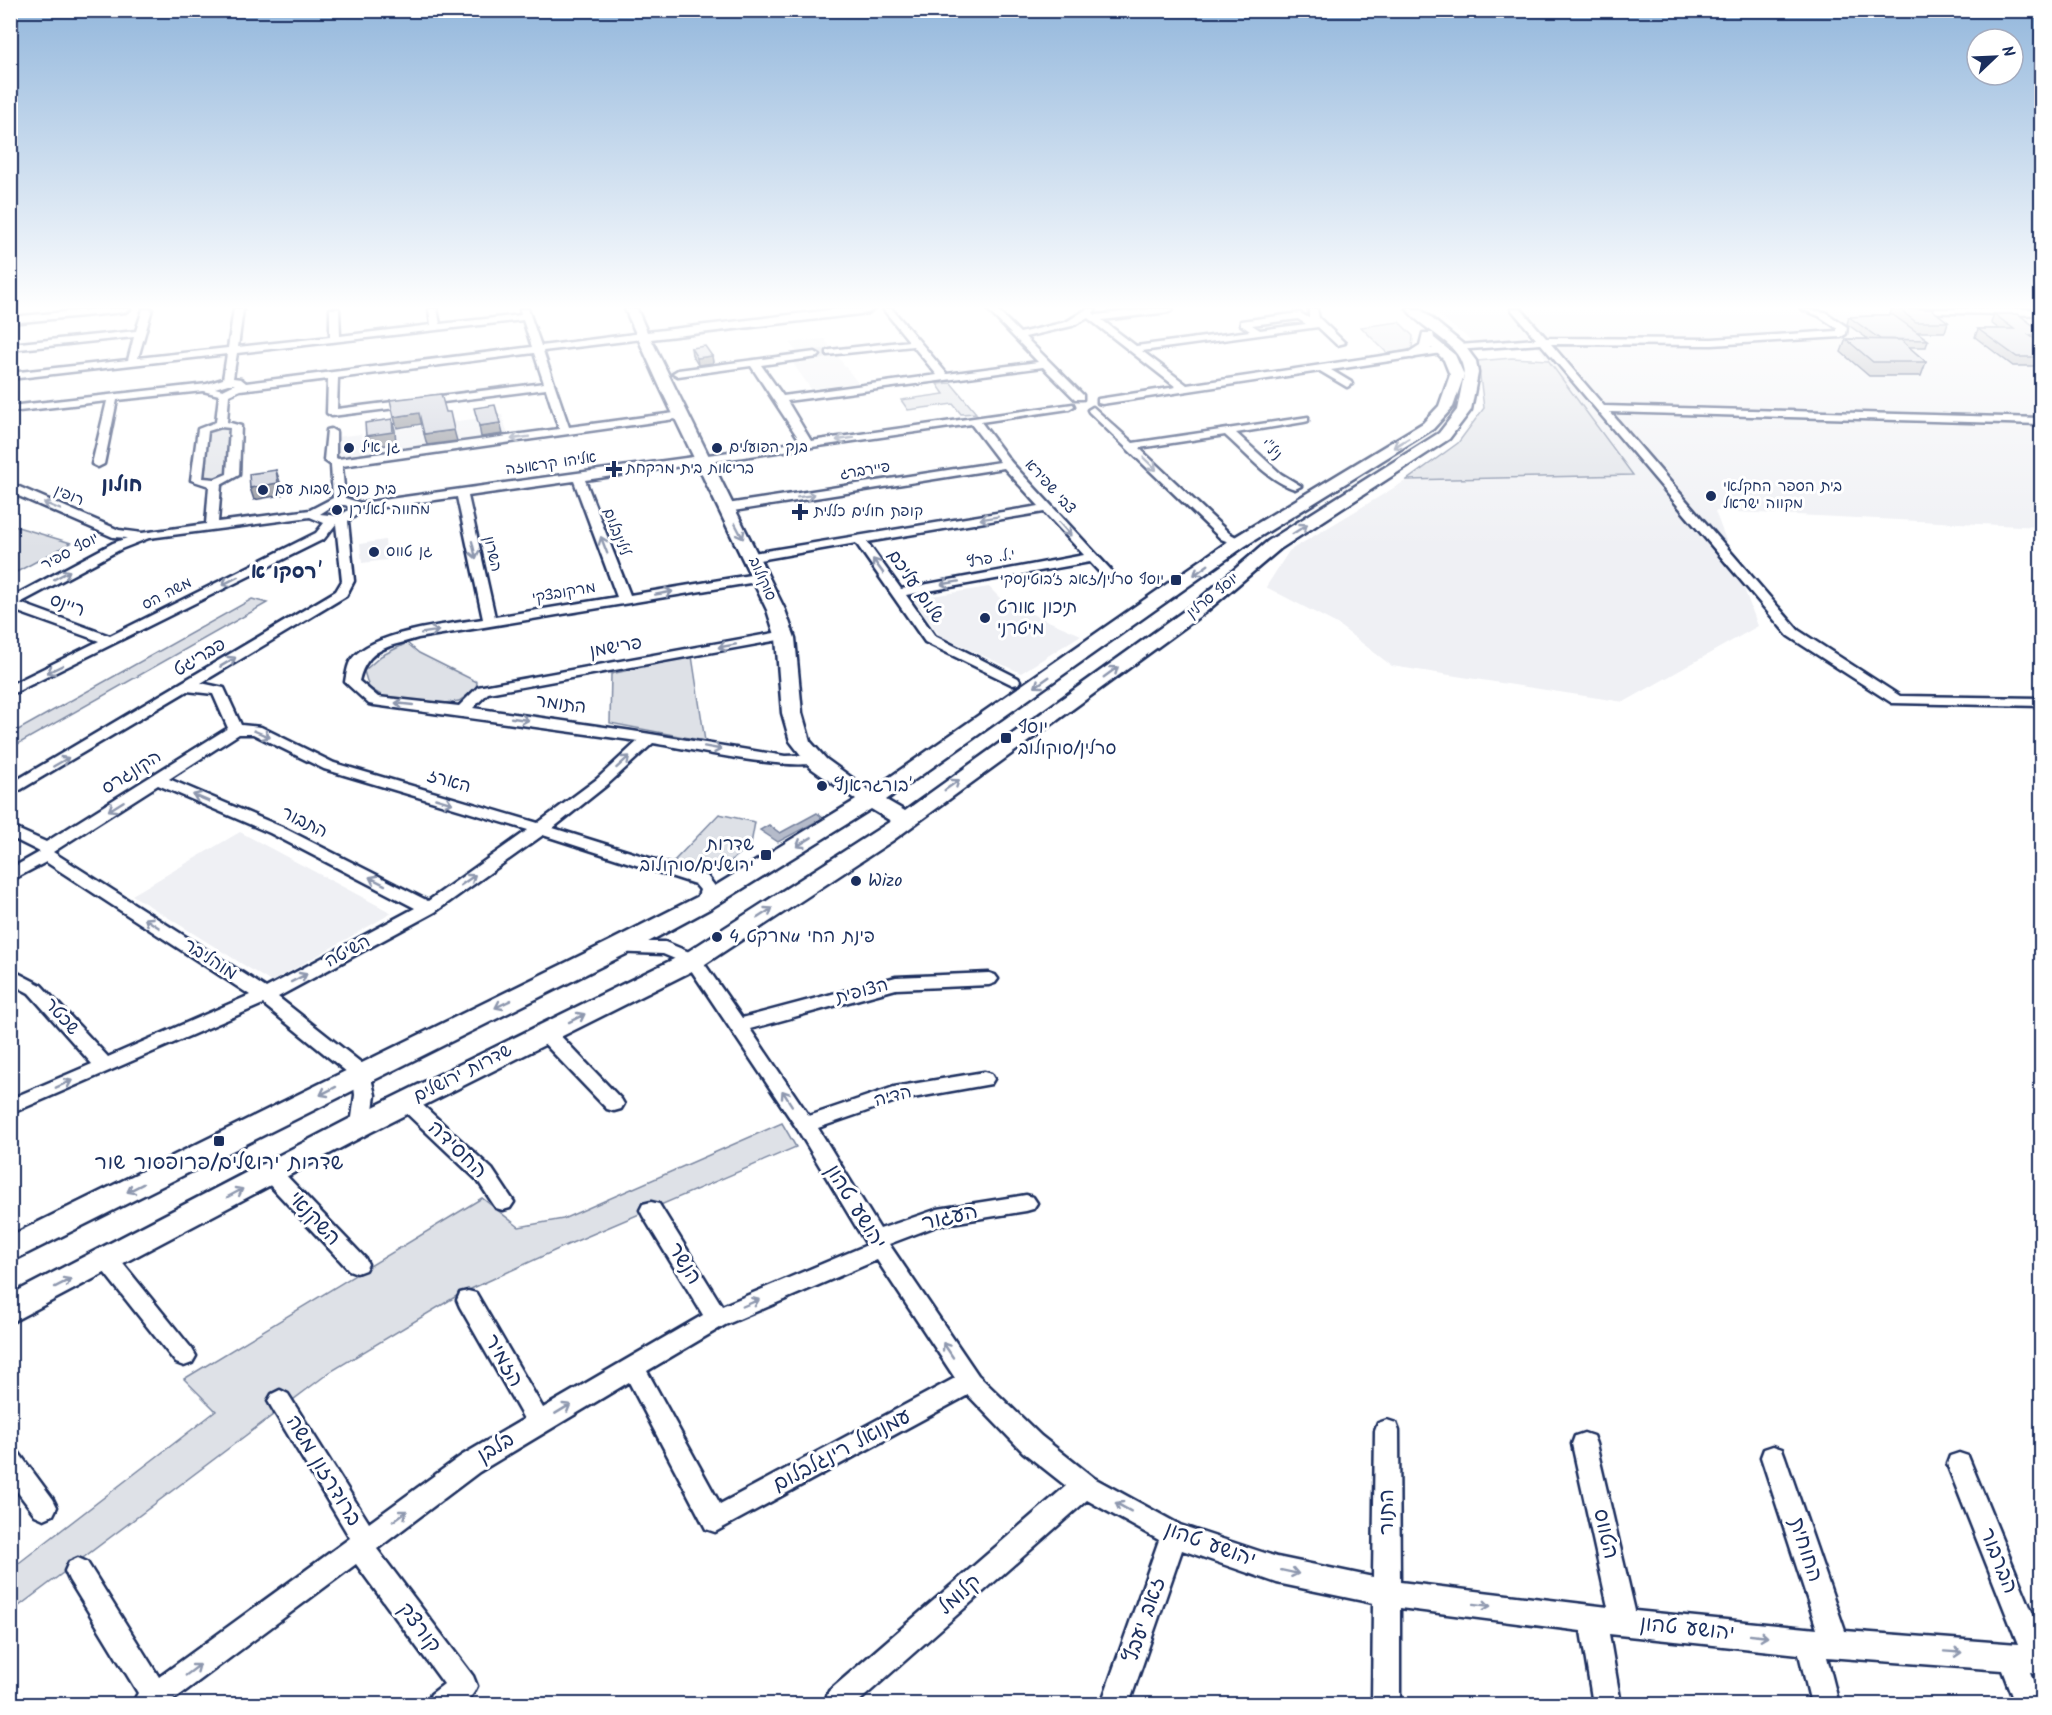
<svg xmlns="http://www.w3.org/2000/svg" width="2052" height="1715" viewBox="0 0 2052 1715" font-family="Kalam,'Playpen Sans Hebrew',sans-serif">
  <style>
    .built { fill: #eff0f4 }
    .green { fill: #dee1e7; stroke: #7c88a2; stroke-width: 1.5 }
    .water { fill: #b5bbca; stroke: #77839f; stroke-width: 1.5 }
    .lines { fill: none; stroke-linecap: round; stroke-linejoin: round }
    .street-tunnel { stroke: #d1d5df; stroke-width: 10; stroke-dasharray: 10 5; stroke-linecap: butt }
    .street-casing { stroke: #1b2f5e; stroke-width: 5 }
    .secondary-casing { stroke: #1b2f5e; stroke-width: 5 }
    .street { fill: #fff; fill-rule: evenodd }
    .secondary { fill: #fff; fill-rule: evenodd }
    .wall { fill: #aeb1bb; stroke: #1b2f5e; stroke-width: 1.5 }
    .shaded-wall { fill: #8d9099; stroke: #1b2f5e; stroke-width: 1.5 }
    .building { fill: #caceda; stroke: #1b2f5e; stroke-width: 1.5 }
    .oneway { stroke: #8d97ae }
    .poi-dot { fill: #1b2f5e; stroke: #fff; stroke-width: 2 }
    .labels { text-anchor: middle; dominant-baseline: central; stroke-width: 6; stroke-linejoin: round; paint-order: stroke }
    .far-poi-label { font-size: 15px; fill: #1b2f5e; stroke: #fff; text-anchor: start }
    .far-street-label { font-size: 15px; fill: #1b2f5e; stroke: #fff }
    .street-label { font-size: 18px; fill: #1b2f5e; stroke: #fff }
    .poi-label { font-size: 18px; fill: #1b2f5e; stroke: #fff; text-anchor: start }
    .far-district-label { font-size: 20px; font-weight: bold; fill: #1b2f5e; stroke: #fff }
    .near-street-label { font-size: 21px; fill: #1b2f5e; stroke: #fff }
    .near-poi-label { font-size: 21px; fill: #1b2f5e; stroke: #fff }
  </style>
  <rect width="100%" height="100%" fill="#fff"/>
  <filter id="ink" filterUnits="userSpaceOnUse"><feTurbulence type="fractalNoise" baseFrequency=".0167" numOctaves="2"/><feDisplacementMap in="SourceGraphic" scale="12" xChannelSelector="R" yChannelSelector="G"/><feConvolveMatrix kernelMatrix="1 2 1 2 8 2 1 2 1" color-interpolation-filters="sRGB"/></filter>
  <g filter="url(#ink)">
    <g class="built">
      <path d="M1431,309h610v218l-326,-16 43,115 -134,76 -232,-36 -55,-42 -71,-37 23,-36 118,-71 225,-5 -101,-137 -57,5z"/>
      <path d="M824,339l34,44 -47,6 -24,-34 10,-2 -7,-10z"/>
      <path d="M502,415l7,23 -142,20 -3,-24z"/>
      <path d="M361,434l3,24 -29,1v-22z"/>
      <path d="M385,540l2,20 -25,3 -2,-19z"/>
      <path d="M989,587l15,15 77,33 -60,38 -81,-37 -27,-37z"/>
      <path d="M240,832l152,81 -121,69 -139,-87z"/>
    </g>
    <g class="green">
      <path d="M1399,322l14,14 -1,13 -24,5 -27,-27z"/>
      <path d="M1512,358l36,2 85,115 -226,5 51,-37 26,-35 -6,-47z"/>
      <path d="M951,383l25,30 -15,1 -8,-10 -45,6 -7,-10 43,-6 -7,-10z"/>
      <path d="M233,424v51l-8,5h-28l6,-51z"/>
      <path d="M11,525l60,18 -60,32z"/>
      <path d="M252,599l15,4 -256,145v-14z"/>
      <path d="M407,643l12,10 58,29 -1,7 -17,12 -20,3 -53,-6 -17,-10 -5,-17 17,-15z"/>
      <path d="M692,656l13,85 -95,-18 1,-49z"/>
      <path d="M719,814l36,8 -4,22 -27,23 -51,-5z"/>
      <path d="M782,1123l14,24 -229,98 -107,49 -130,78 -319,240v-43l205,-158 -32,-32 298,-181 37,29 44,-8z"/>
    </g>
    <path class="water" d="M817,813l6,5 -45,24 -18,-12 9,-5 11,8z"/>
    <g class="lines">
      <path class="street-tunnel" d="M815,355l15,-2"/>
      <g class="street-casing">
        <g id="street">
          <path d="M99,309h31l-5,3 -115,11v-6z"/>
          <path d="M143,309h9l-14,49 90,-10 6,-39h9l-5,38 92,-10v-28h9l1,27 91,-11 -2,-16h8l3,15 81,-9 -1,-6h8l13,37 101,-13 5,3 -5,3 -99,12 26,76 113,-15 5,3 -5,3 -340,48 3,32 16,5 440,-61 -50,-76 -73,10 -5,-3 5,-3 137,-18 5,3 -2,2 -57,8 22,31 154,-21 -24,-29 -86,9v-4l3,-1 79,-9 -26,-32h9l55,65 91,-12 -51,-53h9l24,24 46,-11 21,-13h9l-3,4 3,2 53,-6h24l-4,3 -67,8 34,26 114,-15 -9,-6v-4l59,-8 9,5v-9h8l2,9 26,25 -8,2 -19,-18 -176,24 45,34 255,-38 5,3 -5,3 -111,17 20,12 1,2 -5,3 -27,-16 -218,33 -4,-1v-4l78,-12 -88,-69 -16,8 -47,11 58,58v4h-8l-32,-32 -256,34 24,40 262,-37 1,2 -5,3 -88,13 30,40 99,107 2,3 -2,3h-8l-12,-13 -184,33 29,41 83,42 2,3 -2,3 -5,1 -88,-43 -69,-99 -103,18 -6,-4 6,-4 286,-47 -35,-38 -277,44 -6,-4 6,-4 273,-42 -29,-38 -386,56 45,115 132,-22 6,4 -6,4 -344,57c-29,9 -51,9 -59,43l19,16 81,9 19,-19 5,-1 302,-55 7,4 -2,3 -302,55 -15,15 159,23 153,25 28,-1 8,5c-14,15 -143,-13 -168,-17l-46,42 -54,43 154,48 10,13 -6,17h-12l-3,-4 4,-12 -5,-6 -152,-49 -108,77 -157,85 91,72 6,26 -4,30 -3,5 -7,3 -7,-3 -3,-5 4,-30 -2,-18 -90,-73 -253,110v-15l82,-35 -63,-71 -19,-10v-14l31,16 67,72 142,-62 -204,-133 -36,19v-12l30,-17 -30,-15v-11l36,16 182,-114 -15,-34 -26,-3 -177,105v-12l326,-193 6,-10 -6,-57 -12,15 -314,156v-10l89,-44 -89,-32v-11l103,-55 14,-5 -14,-1 -99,-43 -4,-2v-9l109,47 23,3 64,-9 3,-38 -18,-6 7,-51 18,-7 3,-27 -16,-4 -86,9 -13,64 -6,3 -6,-3 15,-63 -97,11v-6l197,-22 16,-5 4,-25 -217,25v-6l118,-13 6,-23 -124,13v-6l126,-13zM1298,319l8,5 -46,6 -8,-5zM523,320l9,27 -286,36 -5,-4 -8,-1 4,-25zM534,353l10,30 -207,26 1,-31zM328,379l-1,34 5,3 214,-27 13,40 -221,30 -2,-1v-26l-5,-3 -4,1 -3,30 7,5 2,33 -23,12 -92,12 3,-37 18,-10 2,-49 -14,-4 2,-27 11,-5zM228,384h7l-12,6 -8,-2zM221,427l9,1 -3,46 -12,5 -12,-1 5,-47zM574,481l43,116 -122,20 -27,-121zM457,497l26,122c-33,5 -119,13 -134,45 -2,5 -3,12 -4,18l24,22 5,1 264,36 -41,38 -59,44 -204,-60 -73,-36 -20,-2 -17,-37 -23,-5 145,-87 8,-15 -6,-60 15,-11zM334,505h11l7,3 -13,8 -19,-2zM1044,512l40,43 -183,34 -34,-47zM310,517l14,6 -8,10 -206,103 -90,-33 101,-54 28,-11zM239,734h14l71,35 204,61 -100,71 -146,-74 -113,-48zM158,785l112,48 145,75 -149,80 -213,-136z"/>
          <path d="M1511,309h10l25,29 166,1 125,-8v-3l-18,-12 -18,-7 24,3 22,15 -1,7 -5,3 -129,8 -161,-1 53,62 438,12v6l-432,-12 188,218 102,66 142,2v8l-150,-3 -104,-67 -247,-292 -85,6v-4l3,-1 77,-6z"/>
          <path d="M1908,309h134v6l-129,-3z"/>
          <path d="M1093,407l40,36 175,-26v4l-4,1 -68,11 45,41 20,12 -6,3c-27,-8 -49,-36 -70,-54l-86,13 90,85 16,9 -6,4 -18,-7 -132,-127 -1,-2z"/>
          <path d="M617,942h48l34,14 43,62 154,-41 93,-4 6,2 3,4 -3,4 -6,2 -93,4 -146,40 59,87 85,-29 90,-15 7,2 3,5 -3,5 -95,17 -78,27 62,101 58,-20 88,-14 7,2 4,6 -4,6 -7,2 -87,14 -50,19 89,131 63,61 53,42 86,47 97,32 96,20 2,-146 3,-8 9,-3 9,3 3,8 1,151 208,25 -36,-163 3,-8 9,-3 9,3 3,8 39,167 182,18 -56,-172 3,-8 9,-3 9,3 3,8 60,174 173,13 -71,-180 3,-8 9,-3 9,3 74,180v37l-12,-1 12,32h-27l-13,-34 -175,-13 12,47h-28l-12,-50 -190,-20 12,70h-28l-12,-73 -181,-23v96h-28l1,-101 -96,-20 -95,-33 -53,154h-28l58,-164 -72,-40 -231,204h-29l-2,-3 4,-10 237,-205 -43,-34 -55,-57 -253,137 -9,-3 -77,-147 -150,90 -102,77 96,127 4,10c-10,24 -27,18 -50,18l4,-10 13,-10 -88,-120 -188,140h-36l6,-11 -69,-113 -4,-9 4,-9 9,-4 9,4 72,115 191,-139 -78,-130 -4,-7 4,-7 8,-4 8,4 81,129 92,-67 63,-37 -64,-112 -3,-7 3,-7 8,-2 8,2 67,115 160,-93 -60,-99 -3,-6 3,-6 8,-2 8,2 63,102 145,-61 -69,-115 -111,-166 -24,-10 -52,-2 -3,-4 3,-4zM877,1260l78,118 -235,126 -73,-133 78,-46z"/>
          <path d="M546,1026l7,2 68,71 3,5 -3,5 -7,2 -7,-2 -68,-71 -2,-5 2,-5z"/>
          <path d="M407,1095l7,2 78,72 22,33 -4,6 -7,2 -7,-2 -18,-27 -78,-74 -3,-5 3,-5z"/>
          <path d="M272,1166l7,2 86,90 3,6 -3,6 -8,3 -8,-3 -84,-90 -3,-6 3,-6z"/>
          <path d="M108,1252l8,3 76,94 4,7 -4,7 -8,3 -8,-3 -76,-96 -3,-6 3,-6z"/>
          <path d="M10,1450l9,3 34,46 4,8 -4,8 -9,4 -9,-4 -25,-33z"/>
        </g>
      </g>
      <g class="secondary-casing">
        <path id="secondary" d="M625,309h12l10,23 192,-23h35l-6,4 -217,26 134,271 10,28 7,75 8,28 16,18 44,32 363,-253 190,-115 16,-17 11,-31 -6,-15 -12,-12 -19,10 -5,-1 -2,-3 14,-9 3,-12h10l1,5 21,17 9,20c0,-32 -41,-43 -57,-66h13l44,36 12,16 2,12 -7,37 -22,29 -169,110 -73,62 -315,230 -190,125 -331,166 -361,191v-28l341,-177 333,-164 207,-133 -20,-12 -158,98 -87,47 -616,308v-26l598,-294 89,-45 159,-97 -45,-32 -21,-27 -8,-28 -6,-75 -9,-28 -108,-225zM1464,375l-7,35 -18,23 -171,108 -73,62 -290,208 -19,-11 359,-254 188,-117 20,-22z"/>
      </g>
      <use href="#street" class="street"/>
      <use href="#secondary" class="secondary"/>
    </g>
    <g class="wall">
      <path d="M1892,309h39l17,13 -3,10h-28l11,8 -2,7h-17l17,15 -5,14h-52l-28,-24 5,-13h22l-21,-15 2,-7 23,-1v-1h19l-1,-1z"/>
      <path d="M1994,314l48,18v34h-29l-38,-29 3,-8h21l-8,-6z"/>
      <path d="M691,348l21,8 1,7 -15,2 -6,-10z"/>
    </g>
    <g class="shaded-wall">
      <path d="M712,356l1,7 -15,2 -1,-7z"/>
      <path d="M419,413l3,11 -25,4 -3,-11z"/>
      <path d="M392,419l3,11 1,14 -27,3 -3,-11z"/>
      <path d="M500,423l3,11 -22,3 -2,-11z"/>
      <path d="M454,430l3,11 -30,4 -3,-11z"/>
      <path d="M276,470l4,12 2,13 -28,5 -4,-12z"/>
    </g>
    <g class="building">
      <path d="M1899,309h32l17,13h-32z"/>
      <path d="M1994,314h24l24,18v3h-13l13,9v13h-25l-39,-28h36z"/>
      <path d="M1872,315h21l35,25 -48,-1 -31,-22 25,-1z"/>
      <path d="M1846,339l55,1 25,22h-53z"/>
      <path d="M705,346l7,10 -15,2 -6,-10z"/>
      <path d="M441,394l5,18h4l4,18 -30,4 -5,-21 -25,4 -4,-17z"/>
      <path d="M495,405l5,18 -21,3 -5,-18z"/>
      <path d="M392,419l1,13 -27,4 -1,-13z"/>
      <path d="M276,470l2,13 -28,5 -1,-14z"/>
    </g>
    <defs><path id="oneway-shaft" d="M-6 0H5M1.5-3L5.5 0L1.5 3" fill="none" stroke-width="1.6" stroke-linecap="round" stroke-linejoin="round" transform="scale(1.5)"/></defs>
    <g class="oneway">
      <use href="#oneway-shaft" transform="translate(520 438) rotate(172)"/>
      <use href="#oneway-shaft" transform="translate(845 439) rotate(172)"/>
      <use href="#oneway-shaft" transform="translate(1401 443) rotate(149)"/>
      <use href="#oneway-shaft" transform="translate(1150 464) rotate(44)"/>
      <use href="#oneway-shaft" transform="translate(806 496) rotate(-9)"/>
      <use href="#oneway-shaft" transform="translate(52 506) rotate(-157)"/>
      <use href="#oneway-shaft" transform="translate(989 518) rotate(171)"/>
      <use href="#oneway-shaft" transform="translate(1065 529) rotate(49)"/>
      <use href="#oneway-shaft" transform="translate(1300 529) rotate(-33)"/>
      <use href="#oneway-shaft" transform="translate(739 531) rotate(62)"/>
      <use href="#oneway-shaft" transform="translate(604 545) rotate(-111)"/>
      <use href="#oneway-shaft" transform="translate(474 550) rotate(77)"/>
      <use href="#oneway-shaft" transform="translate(878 566) rotate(-126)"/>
      <use href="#oneway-shaft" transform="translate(1201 570) rotate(144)"/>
      <use href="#oneway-shaft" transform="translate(62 575) rotate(-28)"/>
      <use href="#oneway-shaft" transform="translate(230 581) rotate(153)"/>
      <use href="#oneway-shaft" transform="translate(950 583) rotate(170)"/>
      <use href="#oneway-shaft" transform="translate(664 593) rotate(-10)"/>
      <use href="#oneway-shaft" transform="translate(430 632) rotate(-9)"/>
      <use href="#oneway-shaft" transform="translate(727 646) rotate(170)"/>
      <use href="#oneway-shaft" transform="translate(228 662) rotate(-31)"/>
      <use href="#oneway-shaft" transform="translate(55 669) rotate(154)"/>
      <use href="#oneway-shaft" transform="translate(1111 672) rotate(-36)"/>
      <use href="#oneway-shaft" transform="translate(1042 682) rotate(145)"/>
      <use href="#oneway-shaft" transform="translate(404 704) rotate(-174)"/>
      <use href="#oneway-shaft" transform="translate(520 719) rotate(8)"/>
      <use href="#oneway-shaft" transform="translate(262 734) rotate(23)"/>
      <use href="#oneway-shaft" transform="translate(713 748) rotate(10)"/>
      <use href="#oneway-shaft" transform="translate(61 762) rotate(-30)"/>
      <use href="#oneway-shaft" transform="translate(623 762) rotate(-42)"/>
      <use href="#oneway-shaft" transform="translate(952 785) rotate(-35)"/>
      <use href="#oneway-shaft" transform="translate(201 798) rotate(-157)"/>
      <use href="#oneway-shaft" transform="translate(444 801) rotate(16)"/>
      <use href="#oneway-shaft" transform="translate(116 806) rotate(148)"/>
      <use href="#oneway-shaft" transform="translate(804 842) rotate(149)"/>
      <use href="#oneway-shaft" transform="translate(468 880) rotate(-35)"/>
      <use href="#oneway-shaft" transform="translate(377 881) rotate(-153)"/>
      <use href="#oneway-shaft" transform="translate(765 913) rotate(-33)"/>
      <use href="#oneway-shaft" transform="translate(152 923) rotate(-147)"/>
      <use href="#oneway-shaft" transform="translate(299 978) rotate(-27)"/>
      <use href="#oneway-shaft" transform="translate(503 1004) rotate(154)"/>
      <use href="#oneway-shaft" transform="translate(577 1018) rotate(-27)"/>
      <use href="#oneway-shaft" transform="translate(64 1084) rotate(-24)"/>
      <use href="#oneway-shaft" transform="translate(328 1091) rotate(153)"/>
      <use href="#oneway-shaft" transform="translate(787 1098) rotate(-123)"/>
      <use href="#oneway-shaft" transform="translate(135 1188) rotate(153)"/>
      <use href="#oneway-shaft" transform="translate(235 1193) rotate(-28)"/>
      <use href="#oneway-shaft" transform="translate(63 1283) rotate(-27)"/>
      <use href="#oneway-shaft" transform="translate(751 1303) rotate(-23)"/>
      <use href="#oneway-shaft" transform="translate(948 1350) rotate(-124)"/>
      <use href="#oneway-shaft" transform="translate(563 1409) rotate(-31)"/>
      <use href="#oneway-shaft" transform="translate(1123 1507) rotate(-151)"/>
      <use href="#oneway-shaft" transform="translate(400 1516) rotate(-37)"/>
      <use href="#oneway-shaft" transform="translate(1290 1572) rotate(12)"/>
      <use href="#oneway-shaft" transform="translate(1482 1605) rotate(7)"/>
      <use href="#oneway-shaft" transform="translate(1759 1636) rotate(6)"/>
      <use href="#oneway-shaft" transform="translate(1953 1652) rotate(4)"/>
      <use href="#oneway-shaft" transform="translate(193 1670) rotate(-37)"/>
    </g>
  </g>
  <linearGradient id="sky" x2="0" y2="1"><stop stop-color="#93b7dc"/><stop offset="0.56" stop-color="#fff"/><stop offset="1" stop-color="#fff" stop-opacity="0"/></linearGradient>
  <rect width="2052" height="549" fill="url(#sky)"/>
  <g class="poi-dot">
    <circle cx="349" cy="448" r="6"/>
    <circle cx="717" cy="448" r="6"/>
    <path d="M611 460h6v6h6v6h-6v6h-6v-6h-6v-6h6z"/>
    <circle cx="263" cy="490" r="6"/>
    <circle cx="1711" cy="496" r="6"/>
    <circle cx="337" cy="510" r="6"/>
    <path d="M797 503h6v6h6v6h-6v6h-6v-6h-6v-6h6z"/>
    <circle cx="374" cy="552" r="6"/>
    <rect x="1170" y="574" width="12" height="12" rx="3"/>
    <circle cx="985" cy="618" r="6"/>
    <rect x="1000" y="732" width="12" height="12" rx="3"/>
    <circle cx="822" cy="786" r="6"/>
    <rect x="760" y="849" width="12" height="12" rx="3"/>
    <circle cx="856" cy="881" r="6"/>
    <circle cx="717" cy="937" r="6"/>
    <rect x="213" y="1135" width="12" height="12" rx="3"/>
  </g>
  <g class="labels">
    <g class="far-poi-label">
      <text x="361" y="448">גן איל</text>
      <text x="729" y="448">בנק הפועלים</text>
      <text x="626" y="469">בריאות בית מרקחת</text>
      <text x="1723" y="487">בית הספר החקלאי<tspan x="1723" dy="17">מקווה ישראל</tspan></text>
      <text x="275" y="490">בית כנסת שבות עם</text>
      <text x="349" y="510">מחווה לאלירן</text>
      <text x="814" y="512">קופת חולים כללית</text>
      <text x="386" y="552">גן טווס</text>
      <text x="1164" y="580" text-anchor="end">יוסף סרלין/זאב ז׳בוטינסקי</text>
    </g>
    <g class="far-street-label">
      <text transform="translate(1271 450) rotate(42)">ניל"י</text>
      <text transform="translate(551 464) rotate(-8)">אליהו קראוזה</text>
      <text transform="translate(865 471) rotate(-9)">פיירברג</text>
      <text transform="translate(1050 487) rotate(48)">צבי שפירא</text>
      <text transform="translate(69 496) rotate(23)">רופין</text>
      <text transform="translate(616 532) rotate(69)">לילינבלום</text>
      <text transform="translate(70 552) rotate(-28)">יוסף ספיר</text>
      <text transform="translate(492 554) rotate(77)">השרון</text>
      <text transform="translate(991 559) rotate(-10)">י.ל. פרץ</text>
      <text transform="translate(762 579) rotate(66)">סוקולוב</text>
      <text transform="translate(564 593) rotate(-10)">מרקובצקי</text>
      <text transform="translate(167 594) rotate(-27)">משה הס</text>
      <text transform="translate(1213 596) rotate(-39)">יוסף סרלין</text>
    </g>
    <g class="street-label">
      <text transform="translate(915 587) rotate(55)">שלום עליכם</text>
      <text transform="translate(67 606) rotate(20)">ריינס</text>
      <text transform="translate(616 648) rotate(-10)">פרישמן</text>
      <text transform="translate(200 658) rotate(-31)">פבריגט</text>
      <text transform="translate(561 705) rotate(8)">התומר</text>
      <text transform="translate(132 773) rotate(-32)">הקונגרס</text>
      <text transform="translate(449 782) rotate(16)">הארז</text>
      <text transform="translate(304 823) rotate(26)">התבור</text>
      <text transform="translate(348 952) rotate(-28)">השיטה</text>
      <text transform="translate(210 960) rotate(33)">מוהליבר</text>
      <text transform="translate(862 992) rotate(-15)">הצופית</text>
      <text transform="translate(61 1017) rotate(48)">שכטר</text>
      <text transform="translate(463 1074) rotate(-27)">שדרות ירושלים</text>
      <text transform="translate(893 1097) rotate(-15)">הדיה</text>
    </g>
    <g class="poi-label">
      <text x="997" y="608">תיכון אורט<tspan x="997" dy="21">מיטרני</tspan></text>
      <text x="1018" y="728">יוסף<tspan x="1018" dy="21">סרלין/סוקולוב</tspan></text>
      <text x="834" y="786">בורגראנץ'</text>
      <text x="754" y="845" text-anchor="end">שדרות<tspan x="754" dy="21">ירושלים/סוקולוב</tspan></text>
      <text x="868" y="881">Wizo</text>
      <text x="729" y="937">מרקט 4u פינת החי</text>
    </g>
    <g class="far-district-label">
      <text x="122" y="486">חולון</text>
      <text x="286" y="573">רסקו א'</text>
    </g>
    <g class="near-street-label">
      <text transform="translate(457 1150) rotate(44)">החסידה</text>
      <text transform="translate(855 1207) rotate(58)">יהושע טהון</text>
      <text transform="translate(950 1218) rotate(-13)">העגור</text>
      <text transform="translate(314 1219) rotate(47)">השקנאי</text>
      <text transform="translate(684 1264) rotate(59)">הנשר</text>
      <text transform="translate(503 1361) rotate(60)">הזמיר</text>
      <text transform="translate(496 1448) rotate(-31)">בלבן</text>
      <text transform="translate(842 1451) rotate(-28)">עמנואל רינגלבלום</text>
      <text transform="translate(323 1471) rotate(59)">ברודרזון משה</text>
      <text transform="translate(1387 1512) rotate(-90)">התור</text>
      <text transform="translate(1605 1534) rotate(77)">הטווס</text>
      <text transform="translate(1210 1545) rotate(20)">יהושע טהון</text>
      <text transform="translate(1805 1550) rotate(72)">החוחית</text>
      <text transform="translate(1998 1561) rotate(68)">הברבור</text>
      <text transform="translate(960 1595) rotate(-41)">קלומל</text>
      <text transform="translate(1145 1620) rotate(-71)">זאב יעבץ</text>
      <text transform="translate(419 1628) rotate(53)">קורצק</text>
      <text transform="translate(1687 1629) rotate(6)">יהושע טהון</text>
    </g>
    <g class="near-poi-label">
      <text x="219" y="1163">שדרות ירושלים/פרופסור שור</text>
    </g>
  </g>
  <rect width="2052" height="1715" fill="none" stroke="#fff" stroke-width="36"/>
  <rect x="18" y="18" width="2016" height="1679" fill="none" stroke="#1b2f5e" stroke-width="2" filter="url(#ink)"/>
  <g transform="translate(1995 57) rotate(67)"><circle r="28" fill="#ffffff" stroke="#a4acbf" stroke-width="1.5"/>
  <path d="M0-4.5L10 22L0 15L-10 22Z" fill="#1b2f5e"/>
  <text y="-9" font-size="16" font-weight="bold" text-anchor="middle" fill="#1b2f5e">N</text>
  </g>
</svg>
